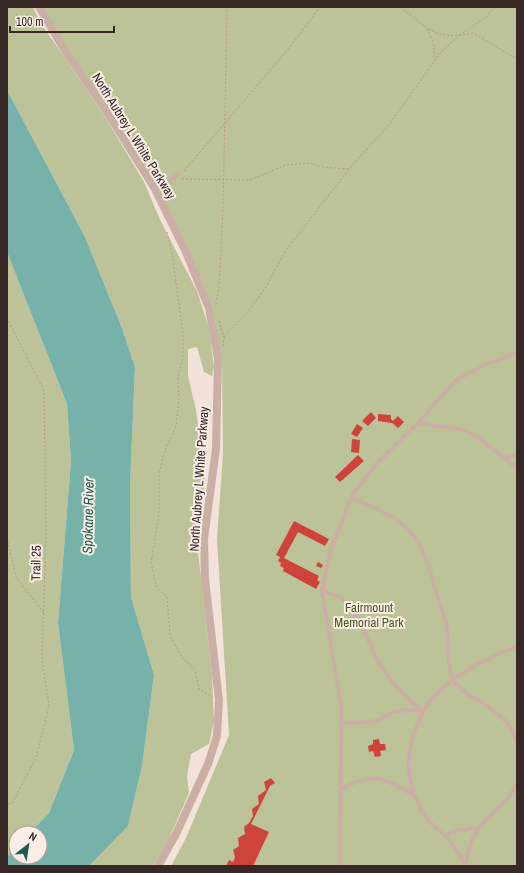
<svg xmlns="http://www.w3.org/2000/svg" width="524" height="873" viewBox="0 0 524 873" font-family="'Archivo Narrow',sans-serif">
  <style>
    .green { fill: #bcc398 }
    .water { fill: #76b2aa }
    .building { fill: #ce443b }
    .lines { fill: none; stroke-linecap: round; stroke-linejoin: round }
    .path { stroke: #b8988e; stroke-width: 1; stroke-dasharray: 2 2; stroke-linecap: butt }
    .lane { stroke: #ccafa4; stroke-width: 4 }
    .street { stroke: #ccafa4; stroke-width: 8 }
    .labels { text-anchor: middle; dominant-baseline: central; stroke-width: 4; stroke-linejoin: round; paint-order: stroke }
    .street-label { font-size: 13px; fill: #372826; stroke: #faede5 }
    .park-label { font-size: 13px; fill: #4e5728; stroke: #faede5 }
    .water-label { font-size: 14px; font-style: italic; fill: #195b53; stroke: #faede5 }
  </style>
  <rect width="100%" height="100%" fill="#f3e2d9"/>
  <g class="green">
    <path d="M7,7h26l7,15 62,90 42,70 17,40 36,69 12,37 5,39 -2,9 -8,-4 -7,-25 -9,2v27l8,34 9,69 -7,73 14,123 2,46 -5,23 -18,10 -4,22 2,17 -22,50 -14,23h-64l39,-40 14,-60 12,-91 -23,-78 -1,-111 5,-119 -13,-39 -37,-91 -78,-147z"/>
    <path d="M43,7h474v859h-346l15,-28 43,-103 -12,-196 6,-85 -1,-92 -9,-55 -26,-61 -48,-92 -22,-35 -55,-78z"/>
    <path d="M7,252l60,152 4,57 -13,162 16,127 -25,63 -19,20h-14v15l-9,9z"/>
  </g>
  <path class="water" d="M7,90l78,147 37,91 13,39 -5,119 1,111 23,78 -12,91 -14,60 -39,40h-82v-9l9,-9v9h24v-24h-10l19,-20 25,-63 -16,-127 13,-162 -4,-57 -60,-152z"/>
  <g class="building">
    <path d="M371,412l5,6 -8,8 -6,-5z"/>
    <path d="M378,414l13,1v4l2,2 5,-5 6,6 -6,6 -6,-5 -14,-2z"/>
    <path d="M357,424l6,4 -6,9 -6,-3z"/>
    <path d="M352,439l8,1 -1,13 -8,-1z"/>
    <path d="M358,455l6,6 -24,21 -5,-5z"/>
    <path d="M294,521l35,18 -4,7 -27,-14 -14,26 35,18 -2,4 3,2 -4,7 -33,-18 1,-3 -4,-2 1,-3 -3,-2 2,-4 -4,-2z"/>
    <path d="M318,562l5,3 -2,3 -5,-2z"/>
    <path d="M379,739l1,5h5l1,6 -6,1 1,5 -6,1 -2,-6 -4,1 -1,-6 5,-2v-4z"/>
    <path d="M271,778l4,5 -5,3 -19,38 18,8 -16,34h-27l3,-6 4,2 2,-5 -2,-7 6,-4 -1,-8 7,-4 -1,-7 5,-4 4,-7 -1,-7 7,-5 -1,-8 8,-6 -2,-8z"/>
  </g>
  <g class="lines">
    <g class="path">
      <path d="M400,7c29,21 33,34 73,26l44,26"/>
      <path d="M427,29l6,13 2,17"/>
      <path d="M184,171l105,-123 31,-41"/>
      <path d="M182,179l68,1 36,-15 22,-2 14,4 27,2"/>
      <path d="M167,232l5,22 11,80v22l-5,23 1,21 -3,26 -12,27 -5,21v40l-8,49 6,25 10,9 3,39 12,21 13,13 4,19 12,7"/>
      <path d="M216,304l3,-16 4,-76 4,-205"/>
      <path d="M7,318l37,73 2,147 -4,121 7,46 -13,53 -23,44 -6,3"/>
      <path d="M219,321l5,16 -1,10"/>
      <path d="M224,337l26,-28 16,-22 18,-34 65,-84 39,-43 53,-74 18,-16 27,-19 9,-10"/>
      <path d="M7,537l9,40 28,36"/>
    </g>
    <g class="lane">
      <path d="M155,189l24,-15"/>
      <path d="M418,423l46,7 15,8 38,30"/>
      <path d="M505,458l12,-3"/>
      <path d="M352,498c58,24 67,31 84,93 3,13 9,26 11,38 2,17 -1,36 7,52 3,6 9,10 15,14 20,12 42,23 48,48"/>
      <path d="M322,590c6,3 14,5 20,9 21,18 25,44 39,67 11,18 26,31 41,45"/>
      <path d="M341,723l28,-1 12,-3 12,-7 15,-2 14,1"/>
      <path d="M341,789c34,-18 40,-11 73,6"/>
      <path d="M446,836l5,-4 28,-5"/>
      <path d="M465,865c3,-12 6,-27 14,-37 12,-16 30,-26 38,-45"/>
      <path d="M338,866l2,-4 1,-157 -19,-115 9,-41 22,-55 23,-30 42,-41 38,-43 33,-17 28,-10"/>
      <path d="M465,866c-4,-10 -12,-23 -20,-30 -10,-11 -17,-12 -24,-26 -15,-29 -16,-52 -5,-82 2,-5 4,-12 7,-17 18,-28 61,-54 94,-64"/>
    </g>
    <path class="street" d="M39,7l26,44 40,58 50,80 30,61 24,58 9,51 -2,90 -12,90 1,40 14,121 -2,36 -9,28 -32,70 -18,32"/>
  </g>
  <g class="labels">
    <g class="street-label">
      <text transform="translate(134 136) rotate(58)">North Aubrey L White Parkway</text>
      <text transform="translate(199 479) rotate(-86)">North Aubrey L White Parkway</text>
      <text transform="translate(36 563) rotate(-89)">Trail 25</text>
    </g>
    <g class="park-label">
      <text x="369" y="607">Fairmount<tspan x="369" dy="15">Memorial Park</tspan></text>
    </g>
    <g class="water-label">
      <text transform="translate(88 516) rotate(-89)">Spokane River</text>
    </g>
  </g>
  <rect width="524" height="873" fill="none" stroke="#372826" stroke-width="16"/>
  <g transform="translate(28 845) rotate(30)"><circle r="19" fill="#faede5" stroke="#ac9e99"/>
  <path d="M0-3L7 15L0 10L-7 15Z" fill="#195b53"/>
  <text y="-6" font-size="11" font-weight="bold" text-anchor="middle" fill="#372826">N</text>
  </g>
  <path d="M10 26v6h104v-6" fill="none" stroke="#372826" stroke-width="2"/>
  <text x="16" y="26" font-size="12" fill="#372826" stroke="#faede5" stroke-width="3" paint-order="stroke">100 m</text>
</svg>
